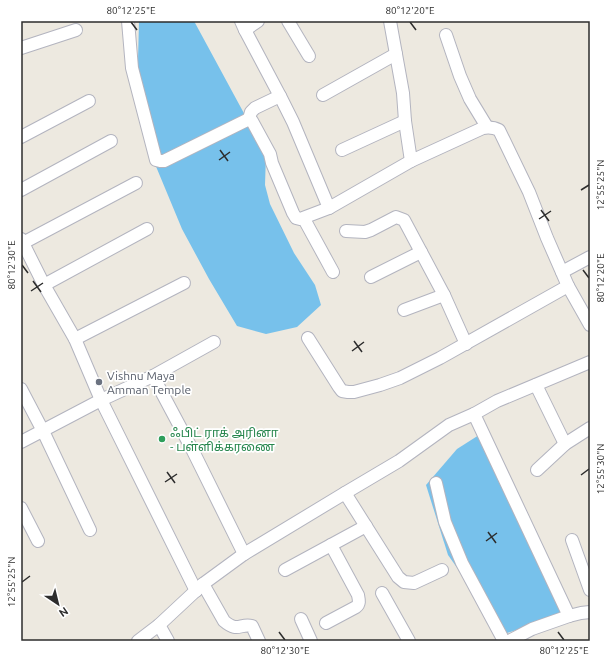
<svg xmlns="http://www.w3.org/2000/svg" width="611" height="662" viewBox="0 0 611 662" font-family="Ubuntu,'Noto Sans Tamil',sans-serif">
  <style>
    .water { fill: #77c1eb }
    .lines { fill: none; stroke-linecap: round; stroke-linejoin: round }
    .minor-casing { stroke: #b3b4bf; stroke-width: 14 }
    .minor { stroke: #fff; stroke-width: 12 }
    .ticks { fill: none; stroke: #2d2d2d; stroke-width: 1.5 }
    .worship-dot { fill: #6b7280; stroke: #fff; stroke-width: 1.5 }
    .leisure-dot { fill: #2e9e5b; stroke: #fff; stroke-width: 1.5 }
    .labels { text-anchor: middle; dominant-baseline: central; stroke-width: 3.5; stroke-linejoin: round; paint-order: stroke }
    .worship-label { font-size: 12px; fill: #5b616d; stroke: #fff; text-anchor: start }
    .leisure-label { font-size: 12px; fill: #27864d; stroke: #fff; text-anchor: start }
    .neatline { fill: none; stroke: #2d2d2d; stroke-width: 1.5 }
    .ticks-label { font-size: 10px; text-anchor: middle; fill: #2d2d2d }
  </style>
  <rect width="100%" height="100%" fill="#ede9e0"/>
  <g class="water">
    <path d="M139,21h55l72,133 -1,31 5,19 24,49 21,32 6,20 -24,22 -31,7 -29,-8 -28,-47 -27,-50 -32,-77 -13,-52z"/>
    <path d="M479,435l11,11 72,169 -58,19 -56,-79 -22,-70 31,-36z"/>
  </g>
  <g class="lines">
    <g class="minor-casing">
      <g id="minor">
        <path d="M128,21l4,47 24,92 4,1h4l85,-42 3,2 18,33 2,9 21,50 3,5 4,1 29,-11 82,-47"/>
        <path d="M241,21l4,9 13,-9"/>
        <path d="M288,21l21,35"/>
        <path d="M390,21l13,72 2,28 6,40 72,-33c6,-1 10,-1 16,2l30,62 18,46 21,48 22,39"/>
        <path d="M245,30l35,66 13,26 36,86"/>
        <path d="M446,35l14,41 10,23 17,28"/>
        <path d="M21,48l55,-18"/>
        <path d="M323,95l73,-41"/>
        <path d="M249,119l2,-7 4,-4 25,-12"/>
        <path d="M21,137l68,-36"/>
        <path d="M342,150l63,-29"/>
        <path d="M21,190l90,-49"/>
        <path d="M304,219l29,53"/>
        <path d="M346,231l19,1 6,-2 25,-13 8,3 40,75 22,49"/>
        <path d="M21,239l23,46 31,54 26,61 95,191"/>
        <path d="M21,244l115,-61"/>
        <path d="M562,272l28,-15"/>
        <path d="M371,277l50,-25"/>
        <path d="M44,285l103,-56"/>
        <path d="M404,310l40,-15"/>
        <path d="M308,338l31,49 3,4 6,1h6l26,-7 20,-7 40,-20 128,-72"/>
        <path d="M75,339l109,-56"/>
        <path d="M153,376l40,75 51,103"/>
        <path d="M536,385l29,59"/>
        <path d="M21,389l22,42 47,99"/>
        <path d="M474,414l95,202"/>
        <path d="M21,442l80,-42 52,-24 61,-34"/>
        <path d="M537,470l28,-26 25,-16"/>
        <path d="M436,483l9,39 17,41 42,78"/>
        <path d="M345,493l53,84 6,5 10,1 28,-13"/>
        <path d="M21,508l17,33"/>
        <path d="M572,540l18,50"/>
        <path d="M285,570l81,-44"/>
        <path d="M203,584l21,37c14,12 16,2 28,5l7,15"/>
        <path d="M382,593l27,48"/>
        <path d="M301,619l10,22"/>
        <path d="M326,623l30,-16c4,-3 3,-7 2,-12l-27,-50"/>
        <path d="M159,625l9,16"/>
        <path d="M138,641l21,-16 44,-41 41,-30 101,-61 54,-32 50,-36 25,-11 23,-13 93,-39"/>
        <path d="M509,641l23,-12 37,-13 12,-3 9,-1"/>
      </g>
    </g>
    <use href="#minor" class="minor"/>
  </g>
  <path class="ticks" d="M131,22l6,8M410,22l6,8M220,150l8,11M219,160l11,-8M581,190l8,-5M541,210l8,11M539,219l12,-8M22,265l6,8M583,270l6,8M33,281l8,11M31,291l12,-8M354,341l8,11M352,351l12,-9M167,472l8,11M581,475l8,-6M165,482l12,-8M488,532l8,11M486,541l11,-8M22,582l8,-6M279,632l6,8M558,632l6,8"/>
  <circle class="worship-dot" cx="99" cy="382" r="4"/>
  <circle class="leisure-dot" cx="162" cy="439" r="4"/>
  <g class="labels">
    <g class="worship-label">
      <text x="107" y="375">Vishnu Maya<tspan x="107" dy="14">Amman Temple</tspan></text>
    </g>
    <g class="leisure-label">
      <text x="170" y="432">ஃபிட் ராக் அரினா<tspan x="170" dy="14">- பள்ளிக்கரணை</tspan></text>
    </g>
  </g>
  <rect width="611" height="662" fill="none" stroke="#ffffff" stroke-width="44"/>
  <g transform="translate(58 604) rotate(145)" stroke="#ffffff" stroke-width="3" paint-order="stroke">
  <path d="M0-3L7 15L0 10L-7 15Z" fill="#2d2d2d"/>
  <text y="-6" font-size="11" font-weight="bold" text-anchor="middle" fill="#2d2d2d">N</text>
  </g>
  <rect x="22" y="22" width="567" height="618" class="neatline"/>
  <g class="ticks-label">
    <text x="131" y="14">80°12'25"E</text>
    <text x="410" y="14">80°12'20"E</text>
    <text transform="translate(600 185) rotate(-90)" y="4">12°55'25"N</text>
    <text transform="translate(11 265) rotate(-90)" y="4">80°12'30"E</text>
    <text transform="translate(600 278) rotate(-90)" y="4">80°12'20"E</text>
    <text transform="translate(600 469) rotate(-90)" y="4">12°55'30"N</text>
    <text transform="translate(11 582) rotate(-90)" y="4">12°55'25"N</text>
    <text x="285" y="654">80°12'30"E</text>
    <text x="564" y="654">80°12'25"E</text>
  </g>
</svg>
